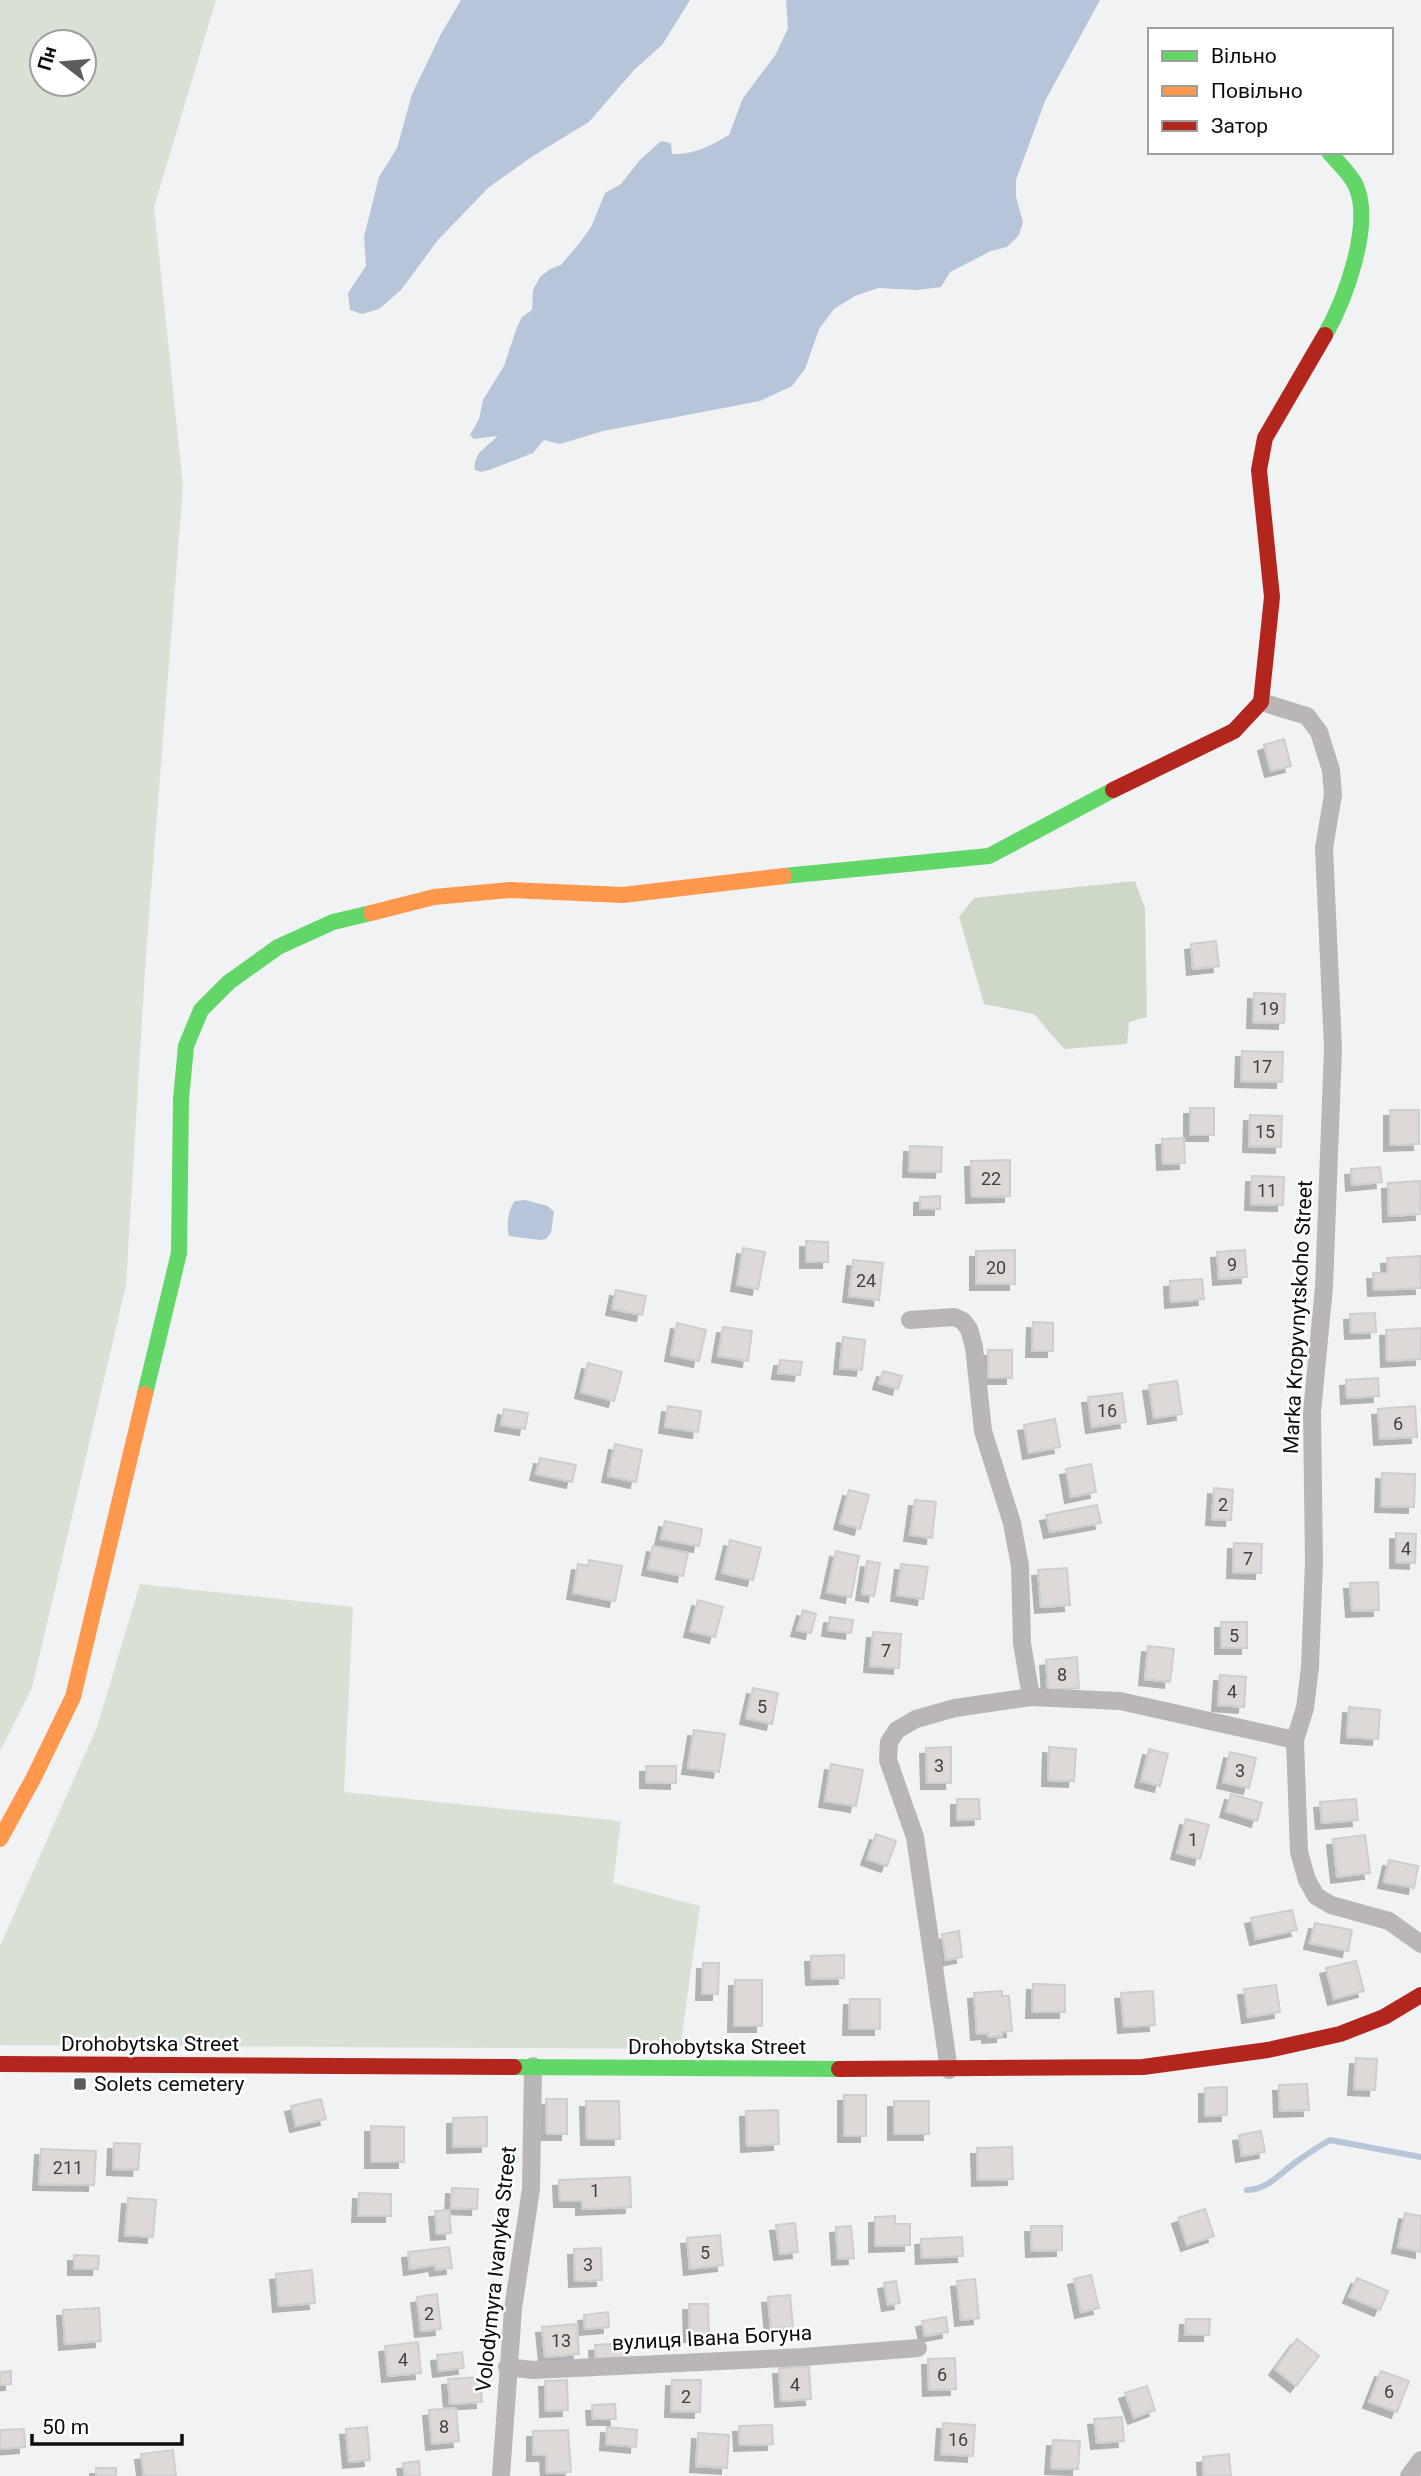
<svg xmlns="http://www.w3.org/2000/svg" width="1421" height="2476" viewBox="0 0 1421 2476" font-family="Roboto,sans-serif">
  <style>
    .green { fill: #d8e1d4; fill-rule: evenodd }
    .forest { fill: #cdd8c7 }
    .water { fill: #b7c5da }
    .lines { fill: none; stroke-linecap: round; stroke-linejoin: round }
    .stream { stroke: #b7c5da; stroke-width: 6 }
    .building { fill: #ded8d7; stroke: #cdcecf; stroke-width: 2; filter: url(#shadow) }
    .street { stroke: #bab6b5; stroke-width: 18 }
    .fast { stroke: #63d668; stroke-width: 16 }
    .slow { stroke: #ff974d; stroke-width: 16 }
    .jam { stroke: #b3261e; stroke-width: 16 }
    .poi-dot { fill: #5b5c5e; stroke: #fff; stroke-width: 2.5 }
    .labels { text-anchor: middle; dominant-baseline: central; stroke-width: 5; stroke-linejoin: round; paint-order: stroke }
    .number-label { font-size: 18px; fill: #424142 }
    .street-label { font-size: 21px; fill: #0b0c0d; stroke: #fff }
    .poi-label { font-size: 21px; fill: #0b0c0d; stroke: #fff; text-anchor: start }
  </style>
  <defs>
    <filter id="shadow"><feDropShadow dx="-6" dy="6" stdDeviation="0" flood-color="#0004"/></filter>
  </defs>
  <rect width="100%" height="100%" fill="#f0f2f4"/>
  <g class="green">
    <path d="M0,0h216l-62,207 29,279 -37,468 -20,331 -94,403 -32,63zM42,42h42v42h-42z"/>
    <path d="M140,1584l213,23 -9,185 277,29 -8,62 87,23 -20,143 -680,-4v-99l97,-219z"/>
  </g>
  <path class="forest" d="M1135,881l10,27 2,109 -18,5 -2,22 -63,5 -30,-35 -50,-10 -25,-87 15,-19z"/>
  <g class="water">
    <path d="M461,0h229l-28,45 -28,25 -45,52 -56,34 -45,32 -50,52 -37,50 -22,19 -17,5 -12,-4 -2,-17 18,-27 -2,-29 15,-60 18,-29 15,-54 29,-60z"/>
    <path d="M786,0h314l-55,101 -29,79v17l7,25 -4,13 -12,12 -16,4 -41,21 -9,15 -24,3 -39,-2 -23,8 -21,13 -15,20 -14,40 -13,17 -32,15 -157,30 -43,13 -16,-4 -11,13 -44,17 -8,2 -6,-2c-2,-19 13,-22 22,-34l-23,3 -4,-4 9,-16 4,-19 21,-34 13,-39 5,-10 10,-7 1,-20 7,-13 10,-8 11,-4 20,-24 10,-14 14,-34 16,-9 19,-24 21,-19 10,2 1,11c22,1 38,-8 57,-19l14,-37 33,-44 12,-26z"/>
    <path d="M525,1200l23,6 6,6 -3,21 -5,6 -6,1 -31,-4c-3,-10 -1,-27 6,-35z"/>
  </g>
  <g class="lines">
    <path class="stream" d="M1247,2190c22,-1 32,-16 49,-28 11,-8 22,-15 34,-22l91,17"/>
  </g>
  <g class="building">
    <path d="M1284,739l7,27 -20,5 -7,-26z"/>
    <path d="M1216,941l3,25 -26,3 -2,-25z"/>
    <path d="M1254,993l31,1 -1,29 -31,-1z"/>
    <path d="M1242,1051l41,1 -1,30 -41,-1z"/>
    <rect x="1190" y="1108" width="24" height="27"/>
    <path d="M1390,1110h29v34l-29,1z"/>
    <path d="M1250,1115l32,1 -1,31 -32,-1z"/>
    <path d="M1184,1138l1,25 -22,1 -1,-25z"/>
    <path d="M910,1146l32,1 -1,25 -32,-1z"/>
    <path d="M1010,1160v36l-38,1 -1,-36z"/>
    <path d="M1380,1167l2,15 -30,3 -1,-16z"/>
    <path d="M1252,1176l32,1 -1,28 -32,-1z"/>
    <path d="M1420,1181l1,33 -32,2 -1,-33z"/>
    <path d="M940,1196v13h-20v-12z"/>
    <path d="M806,1241l22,1v20h-22z"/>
    <path d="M743,1248l22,4 -7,37 -21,-4z"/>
    <path d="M1015,1250v34h-39v-33z"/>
    <path d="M1245,1250l2,27 -28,2 -2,-27z"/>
    <path d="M1420,1256l1,32 -47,2 -1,-17h15l-1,-15z"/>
    <path d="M853,1260l30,3 -4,37 -30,-4z"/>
    <path d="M1202,1279l2,20 -33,3 -1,-21z"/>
    <path d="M616,1290l30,6 -4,19 -30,-6z"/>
    <path d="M1375,1313l1,19 -25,1 -1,-19z"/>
    <path d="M1033,1322l20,1v28h-21z"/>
    <path d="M677,1323l29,7 -7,31 -28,-6z"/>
    <path d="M723,1327l29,4 -4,30 -30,-5z"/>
    <path d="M1421,1328v31l-34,2 -1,-31z"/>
    <path d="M843,1337l22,3 -3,30 -22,-2z"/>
    <rect x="988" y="1350" width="24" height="28"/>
    <path d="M780,1360l22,2 -2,13 -22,-2z"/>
    <path d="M588,1363l34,9 -8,29 -33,-9z"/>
    <path d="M883,1371l19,5 -4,13 -19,-6z"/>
    <path d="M1378,1378l1,18 -32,2 -1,-18z"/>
    <path d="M1177,1381l5,33 -28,4 -5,-33z"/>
    <path d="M1122,1393l4,29 -34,5 -4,-30z"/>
    <path d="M668,1406l33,5 -3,21 -33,-5z"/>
    <path d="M1415,1406l2,31 -37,2 -2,-30z"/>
    <path d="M504,1409l24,4 -3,16 -24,-4z"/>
    <path d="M1055,1419l5,28 -31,6 -5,-28z"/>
    <path d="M615,1444l27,6 -6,32 -28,-6z"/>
    <path d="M540,1458l36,7 -4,17 -36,-8z"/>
    <path d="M1091,1464l5,28 -25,5 -5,-28z"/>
    <path d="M1382,1473l33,1 -1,33 -33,-1z"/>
    <path d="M1214,1488l19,2 -2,30 -19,-1z"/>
    <path d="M849,1490l20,5 -9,34 -20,-6z"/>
    <path d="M915,1500l21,2 -4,36 -22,-3z"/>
    <path d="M1097,1505l4,18 -51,9 -4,-17z"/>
    <path d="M665,1521l37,8 -3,17 -38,-7z"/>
    <path d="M1396,1533l20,1 -1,29 -19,-1z"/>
    <path d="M730,1540l31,8 -8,32 -31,-7z"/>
    <path d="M1234,1543l28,1 -1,29 -28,-1z"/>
    <path d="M653,1546l35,7 -5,23 -35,-7z"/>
    <path d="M836,1551l23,5 -8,41 -24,-5z"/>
    <path d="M589,1560l33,6 -7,35 -42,-8 5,-29 10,2z"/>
    <path d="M867,1561l13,2 -6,33 -12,-2z"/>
    <path d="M901,1564l27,3 -5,32 -26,-4z"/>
    <path d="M1067,1568l3,37 -29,2 -3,-37z"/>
    <path d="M1378,1582l1,28 -27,1 -2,-28z"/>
    <path d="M698,1600l25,7 -8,30 -25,-6z"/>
    <path d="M803,1610l13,4 -5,19 -14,-3z"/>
    <path d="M830,1617l23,3 -2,13 -23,-3z"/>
    <rect x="1221" y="1622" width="26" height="26"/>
    <path d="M873,1632l28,2 -2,34 -29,-2z"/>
    <path d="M1148,1646l26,3 -4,33 -25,-3z"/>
    <path d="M1077,1657l2,31 -31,2 -2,-30z"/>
    <path d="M1220,1675l26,2 -2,30 -26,-2z"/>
    <path d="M753,1688l25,5 -6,31 -26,-6z"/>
    <path d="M1349,1707l31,3 -2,29 -31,-2z"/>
    <path d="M694,1730l31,4 -6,38 -31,-4z"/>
    <path d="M951,1747v36h-24l-1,-35z"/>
    <path d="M1049,1747l27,2 -2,32 -26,-1z"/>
    <path d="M1149,1749l19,5 -8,32 -19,-5z"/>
    <path d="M1230,1752l26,6 -7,30 -26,-6z"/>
    <path d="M831,1764l32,6 -7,36 -31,-5z"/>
    <path d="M646,1766h30v17l-30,-1z"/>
    <path d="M1231,1794l31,9 -5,18 -31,-10z"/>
    <path d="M957,1799h22l1,20 -23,1z"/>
    <path d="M1356,1799l2,21 -36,3 -2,-21z"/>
    <path d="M1186,1819l23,6 -9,34 -23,-6z"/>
    <path d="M876,1834l20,7 -9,25 -20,-7z"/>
    <path d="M1365,1835l5,38 -33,4 -4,-38z"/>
    <path d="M1389,1860l29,6 -4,22 -30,-6z"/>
    <path d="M1292,1910l5,20 -41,9 -5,-21z"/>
    <path d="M1315,1923l37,7 -4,21 -38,-8z"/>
    <path d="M959,1931l3,26 -16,3 -4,-26z"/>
    <path d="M844,1955v23l-32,1 -1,-23z"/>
    <path d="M1356,1961l8,30 -30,8 -8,-31z"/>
    <path d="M703,1963h16l-1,31h-16z"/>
    <path d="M735,1980h27v46h-28z"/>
    <path d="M1033,1984l32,1v27h-33z"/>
    <path d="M1276,1985l4,27 -32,5 -4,-28z"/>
    <path d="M1002,1991v5h7l3,35 -10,1v4l-14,1v-4l-11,1 -3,-41z"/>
    <path d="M1153,1991l2,34 -31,2 -3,-34z"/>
    <path d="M850,1999h30v30h-31z"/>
    <path d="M1356,2058l21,1 -2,31 -21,-1z"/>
    <path d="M1307,2084l2,26 -29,1 -1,-26z"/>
    <path d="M1227,2087v28l-22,1v-28z"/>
    <rect x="844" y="2095" width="22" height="41"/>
    <path d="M321,2099l5,20 -30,7 -5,-20z"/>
    <path d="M546,2099h21v35h-20z"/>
    <path d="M586,2101h33l1,38h-33z"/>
    <rect x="894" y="2101" width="35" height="33"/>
    <path d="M778,2110l1,34 -32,2 -1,-35z"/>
    <path d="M487,2117v29l-34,1v-29z"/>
    <path d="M371,2126l33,1v35h-33z"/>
    <path d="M1261,2131l4,21 -23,4 -3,-21z"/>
    <path d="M114,2143l26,1 -2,26 -25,-1z"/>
    <path d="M1012,2147l1,32 -35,1 -1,-32z"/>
    <path d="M41,2149l55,2 -2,34 -55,-1z"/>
    <path d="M630,2177l1,30 -49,2v-8h-22l-1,-21z"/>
    <path d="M452,2188l26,1 -1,20 -26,-1z"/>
    <path d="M359,2193l32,1v22h-33z"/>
    <path d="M128,2198l28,2 -3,37 -28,-2z"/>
    <path d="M1205,2209l9,27 -27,9 -9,-27z"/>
    <path d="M449,2210l2,23 -14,1 -2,-23z"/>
    <path d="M1405,2213l16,3v36l-23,-5z"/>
    <path d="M895,2216v8h15v21l-35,1v-29z"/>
    <path d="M795,2223l3,29 -18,2 -4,-29z"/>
    <path d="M851,2226l3,32 -16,1 -2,-32z"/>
    <path d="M1031,2226h31v24l-30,1z"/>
    <path d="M720,2235l3,30 -33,4 -3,-31z"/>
    <path d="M962,2237l1,19 -41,2 -1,-19z"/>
    <path d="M449,2247l3,21 -16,2 -1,-5 -25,4 -2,-17z"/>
    <path d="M601,2248l1,32 -27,1 -1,-32z"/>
    <path d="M74,2255l25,1 -1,13h-24z"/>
    <path d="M312,2270l3,33 -36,3 -3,-32z"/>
    <path d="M1091,2275l8,33 -18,4 -7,-33z"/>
    <path d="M1357,2278l31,13 -8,19 -31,-13z"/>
    <path d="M975,2279l4,39 -18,2 -4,-39z"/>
    <path d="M896,2281l4,22 -12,2 -4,-22z"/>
    <path d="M437,2294l4,35 -20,2 -4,-34z"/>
    <path d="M790,2295l3,32 -22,2 -3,-32z"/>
    <path d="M689,2304h19l1,32h-19z"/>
    <path d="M99,2308l2,33 -36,3 -2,-34z"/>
    <path d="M608,2312l1,15 -24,2 -1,-14z"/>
    <path d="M946,2317l2,15 -23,4 -3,-15z"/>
    <path d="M1186,2319h24l-1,16h-24z"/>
    <path d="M577,2324l2,30 -34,3 -3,-30z"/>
    <path d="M1297,2339l22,17 -23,30 -21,-17z"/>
    <path d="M418,2342l3,31 -33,3 -3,-30z"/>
    <path d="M626,2343l1,15 -31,2 -1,-15z"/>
    <path d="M462,2352l2,16 -25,3 -2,-16z"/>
    <path d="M955,2358l1,31 -27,1 -1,-31z"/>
    <path d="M809,2367l2,32 -30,2 -2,-33z"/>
    <path d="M11,2371v13l-11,1v-13z"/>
    <path d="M1381,2371l28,10 -12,31 -28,-10z"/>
    <path d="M480,2377l2,25 -32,2 -2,-25z"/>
    <path d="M567,2380l1,30 -22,1 -1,-30z"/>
    <path d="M672,2380h29l-1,32 -29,-1z"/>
    <path d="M1147,2386l8,24 -21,8 -9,-25z"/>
    <path d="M615,2404l1,15h-23l-1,-14z"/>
    <path d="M456,2408l3,33 -27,3 -3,-34z"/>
    <path d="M1122,2417l2,24 -27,2 -3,-24z"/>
    <path d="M943,2423l32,2 -2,31 -32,-2z"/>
    <path d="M772,2425l1,19 -33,1 -1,-19z"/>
    <path d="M367,2427l3,33 -21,2 -3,-33z"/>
    <path d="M607,2427l30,3 -1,17 -30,-3z"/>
    <path d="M24,2429l1,18 -25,2v-19z"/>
    <path d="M568,2430l3,42 -24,1 -1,-18h-13v-24z"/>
    <path d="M698,2433l31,2 -2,33 -31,-2z"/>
    <path d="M1053,2440l27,1 -2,28 -27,-1z"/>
    <path d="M173,2450l3,26h-32l-3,-22z"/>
    <path d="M1229,2454l2,22h-27l-1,-19z"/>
    <path d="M419,2461l1,15h-15l-2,-13z"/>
    <rect x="96" y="2468" width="20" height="8"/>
  </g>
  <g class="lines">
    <g class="street">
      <path d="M1261,702l46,14 12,16 12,38 2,25 -9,53 9,200 -9,239 -12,125 2,150 -4,105 -5,41 -10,32 4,112 8,28 9,16 15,9 58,16 32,23"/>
      <path d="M910,1320l44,-3 9,4 6,8 5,18 9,84 29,92 8,43 2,77 9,54"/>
      <path d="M949,2070l-34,-233 -27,-77 1,-18 8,-12 19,-11 39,-11 76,-11 89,4 175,39"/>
      <path d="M507,2367l26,3 271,-13 114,-9"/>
      <path d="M501,2476l12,-167 18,-120 2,-123"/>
      <path d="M1409,2476l12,-16"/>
    </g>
    <g class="fast">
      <path d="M1325,335c20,-35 48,-110 31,-149 -5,-12 -19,-24 -27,-34"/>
      <path d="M784,876l205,-20 124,-66"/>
      <path d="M145,1394l34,-141 2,-154 5,-53 15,-36 28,-28 49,-35 55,-25 38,-9"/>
      <path d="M514,2067l325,2"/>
    </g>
    <g class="slow">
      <path d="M371,913l63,-16 76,-7 113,5 161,-19"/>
      <path d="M0,1839l33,-60 40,-82 72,-303"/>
    </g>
    <g class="jam">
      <path d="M1113,790l121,-59 27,-29 11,-105 -13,-127 6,-32 60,-103"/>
      <path d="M0,2064l514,3"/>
      <path d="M839,2069l304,-2 125,-17 72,-16 44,-17 37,-22"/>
    </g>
  </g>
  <rect class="poi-dot" x="73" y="2077" width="14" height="14" rx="3.5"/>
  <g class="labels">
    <g class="number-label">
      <text x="1269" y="1008">19</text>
      <text x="1262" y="1066">17</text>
      <text x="1265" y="1131">15</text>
      <text x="991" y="1178">22</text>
      <text x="1267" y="1190">11</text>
      <text x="1232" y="1264">9</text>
      <text x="996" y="1267">20</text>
      <text x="866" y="1280">24</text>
      <text x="1107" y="1410">16</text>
      <text x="1398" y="1423">6</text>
      <text x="1223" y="1504">2</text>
      <text x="1406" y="1548">4</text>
      <text x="1248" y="1558">7</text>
      <text x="1234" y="1635">5</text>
      <text x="886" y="1650">7</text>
      <text x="1062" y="1674">8</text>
      <text x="1232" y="1691">4</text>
      <text x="762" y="1706">5</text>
      <text x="939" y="1765">3</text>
      <text x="1240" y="1770">3</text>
      <text x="1193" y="1839">1</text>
      <text x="68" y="2167">211</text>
      <text x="595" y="2190">1</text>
      <text x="705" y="2252">5</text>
      <text x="588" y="2264">3</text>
      <text x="429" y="2313">2</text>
      <text x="561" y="2340">13</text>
      <text x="403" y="2359">4</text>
      <text x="942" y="2374">6</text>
      <text x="795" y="2384">4</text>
      <text x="1389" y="2391">6</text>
      <text x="686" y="2396">2</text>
      <text x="444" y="2426">8</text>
      <text x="958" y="2439">16</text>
    </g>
    <g class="street-label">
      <text transform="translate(1298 1317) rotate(-87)">Marka Kropyvnytskoho Street</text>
      <text x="150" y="2044">Drohobytska Street</text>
      <text x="717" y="2047">Drohobytska Street</text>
      <text transform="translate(496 2269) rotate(-84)">Volodymyra Ivanyka Street</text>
      <text transform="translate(712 2338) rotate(-3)">вулиця Івана Богуна</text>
    </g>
    <g class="poi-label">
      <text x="94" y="2084">Solets cemetery</text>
    </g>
  </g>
  <rect x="1148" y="28" width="245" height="126" fill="#ffffff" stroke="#9d9e9e" stroke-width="2"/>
  <rect x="1162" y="51" width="35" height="10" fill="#63d668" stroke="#9d9e9e" stroke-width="2"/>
  <text x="1211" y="63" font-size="21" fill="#0b0c0d">Вільно</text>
  <rect x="1162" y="86" width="35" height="10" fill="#ff974d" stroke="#9d9e9e" stroke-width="2"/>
  <text x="1211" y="98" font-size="21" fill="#0b0c0d">Повільно</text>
  <rect x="1162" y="121" width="35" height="10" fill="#b3261e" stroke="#9d9e9e" stroke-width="2"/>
  <text x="1211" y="133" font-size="21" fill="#0b0c0d">Затор</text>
  <g transform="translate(63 63) rotate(286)"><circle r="33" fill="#ffffff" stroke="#9d9e9e" stroke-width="2"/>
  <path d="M0-5L12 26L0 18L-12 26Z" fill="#5b5c5e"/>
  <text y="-10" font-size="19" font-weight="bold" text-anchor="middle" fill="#0b0c0d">Пн</text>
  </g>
  <path d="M32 2434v10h150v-10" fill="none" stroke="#0b0c0d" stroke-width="3.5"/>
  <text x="42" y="2434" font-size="21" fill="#0b0c0d" stroke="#ffffff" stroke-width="5" paint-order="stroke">50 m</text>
</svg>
